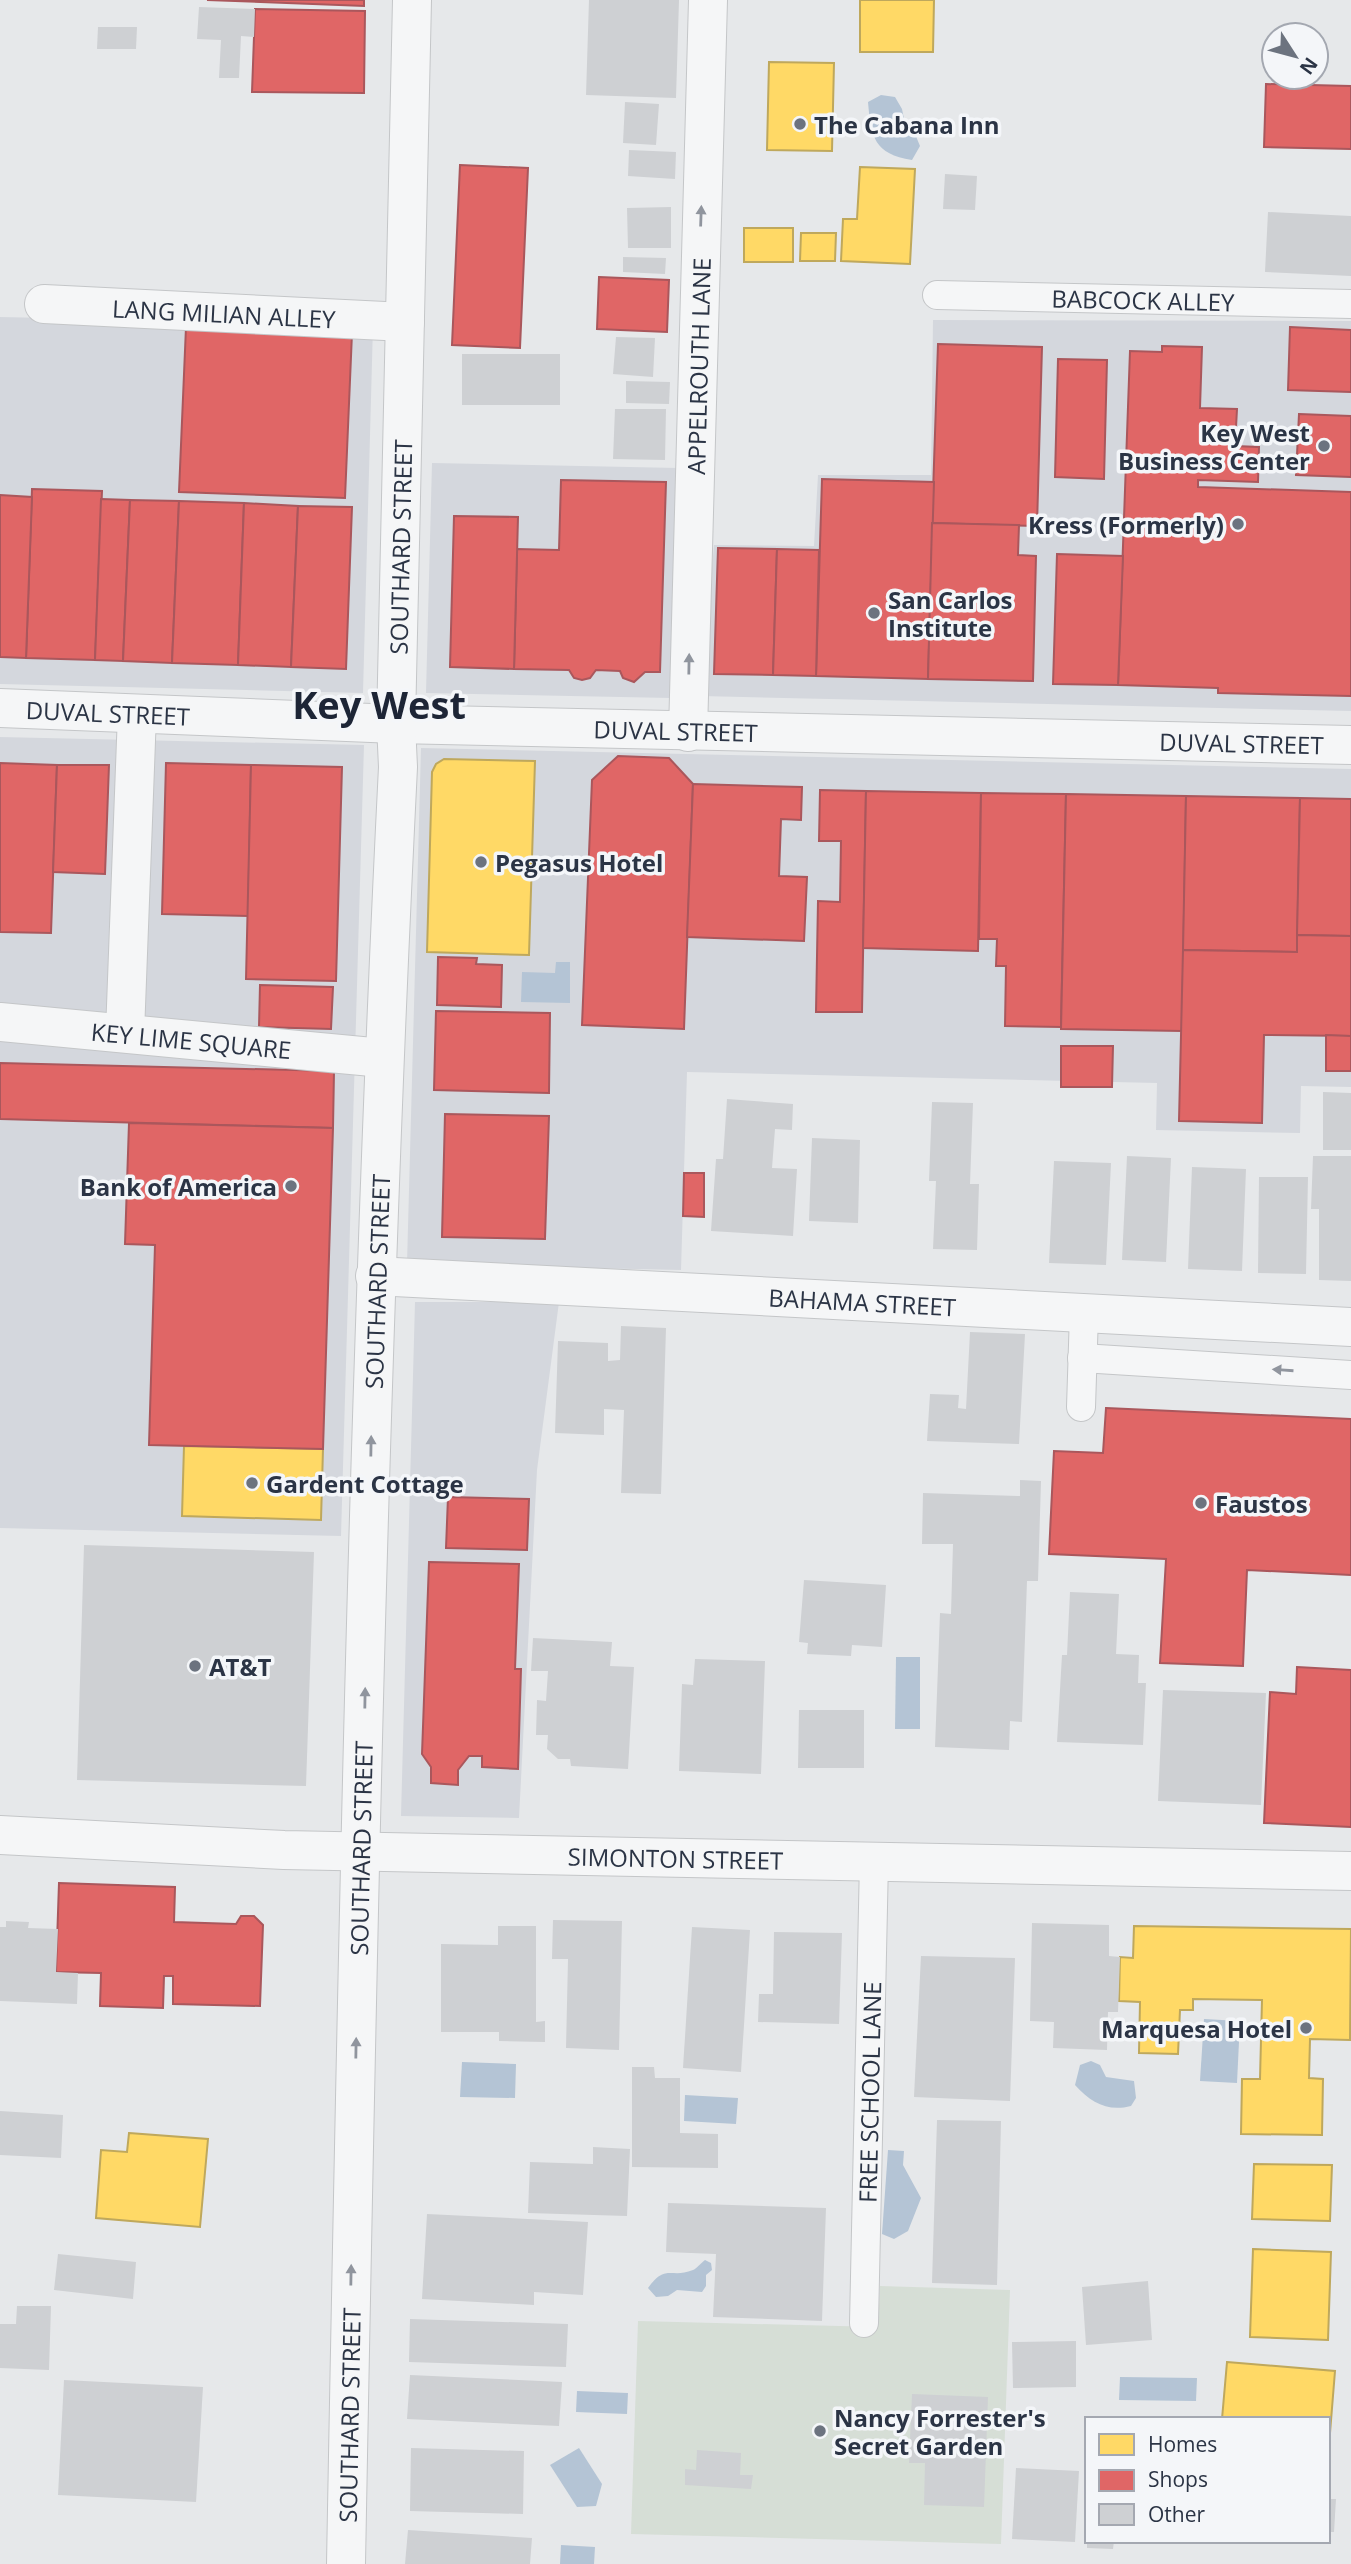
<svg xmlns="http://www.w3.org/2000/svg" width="1351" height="2564" viewBox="0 0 1351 2564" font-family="'Open Sans',sans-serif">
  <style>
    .built { fill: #d4d7dd }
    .green { fill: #d6ded6 }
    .water { fill: #b4c4d5 }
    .homes { fill: #ffd966; stroke: #bfa85c; stroke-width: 2 }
    .shops { fill: #e06666; stroke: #aa575c; stroke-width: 2 }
    .building { fill: #ced0d3 }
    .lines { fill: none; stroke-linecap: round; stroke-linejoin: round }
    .service-casing { stroke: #c4c6c8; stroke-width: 30 }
    .pedestrian-casing { stroke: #c4c6c8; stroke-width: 40 }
    .minor-casing { stroke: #c4c6c8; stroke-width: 40 }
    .tertiary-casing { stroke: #c4c6c8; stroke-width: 40 }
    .service { stroke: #f5f6f7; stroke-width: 28 }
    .pedestrian { stroke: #f5f6f7; stroke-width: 38 }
    .minor { stroke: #f5f6f7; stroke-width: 38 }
    .tertiary { stroke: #f5f6f7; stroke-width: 38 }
    .oneway { fill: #90959e }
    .poi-dot { fill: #6c737f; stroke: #f4f6f9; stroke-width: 2.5 }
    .labels { text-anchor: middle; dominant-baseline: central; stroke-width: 7; stroke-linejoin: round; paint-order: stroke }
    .poi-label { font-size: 24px; font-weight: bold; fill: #2b3445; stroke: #f4f6f9; text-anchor: start }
    .street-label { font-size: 24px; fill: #2b3445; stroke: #f4f6f9 }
    .town-label { font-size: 38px; font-weight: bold; fill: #1d2536; stroke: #f4f6f9 }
  </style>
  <rect width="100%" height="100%" fill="#e6e8ea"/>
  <g class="built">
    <path d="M0,317l373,8 -10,368 -363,-9z"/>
    <path d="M933,320l418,1v390l-650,-15 13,-151 100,1 4,-71h113z"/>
    <path d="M432,463l246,5 -7,230 -245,-5z"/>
    <path d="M0,737l364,8 -23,791 -341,-8z"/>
    <path d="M421,748l930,21v318l-50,-1 -1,47 -144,-3 1,-47 -470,-11 -6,198 -274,-6z"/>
    <path d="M415,1302h144l-22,168 -18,348 -118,-2z"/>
  </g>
  <path class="green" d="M880,2286l130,4 -9,254 -370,-10 7,-213 240,6z"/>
  <g class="water">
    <path d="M881,95l14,2 7,12 4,20 9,5 5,12 -8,14c-38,-6 -41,-23 -44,-58z"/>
    <path d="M556,962h14v41l-49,-1 1,-30 33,1z"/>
    <path d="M896,1657h24v72h-25z"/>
    <path d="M1204,2019l36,2 -3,62 -37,-2z"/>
    <path d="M1091,2061l9,4 6,12 28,4 2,17 -5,8c-23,6 -40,-3 -56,-21l5,-20z"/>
    <path d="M462,2062l54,2 -1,34 -55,-1z"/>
    <path d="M685,2095l53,3 -2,26 -52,-3z"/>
    <path d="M888,2150l16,1 -1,14 18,33 -13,33 -14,8 -12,-5z"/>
    <path d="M705,2260l6,3 1,7 -6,5v11l-4,6 -25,-2 -9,6 -12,1 -8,-9c18,-25 23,-9 45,-18 3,-1 8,-7 12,-10z"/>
    <path d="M1120,2377l77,1 -1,23 -77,-1z"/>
    <path d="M577,2391l51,2 -1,21 -51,-2z"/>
    <path d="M579,2448l23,36 -6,22 -19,1 -27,-42z"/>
    <path d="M561,2545l34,2 -1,17h-34z"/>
  </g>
  <g class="homes">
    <path d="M860,0h74l-1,52h-73z"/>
    <path d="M769,62l65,1 -2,88 -65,-1z"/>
    <path d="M860,167l55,2 -5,95 -69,-3 2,-42h14z"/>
    <rect x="744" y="228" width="49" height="34"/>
    <path d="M801,233h35l-1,28h-35z"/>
    <path d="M444,759l91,2 -6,194 -102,-3 5,-180 4,-8z"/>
    <path d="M184,1446l139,3 -2,71 -139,-4z"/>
    <path d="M1134,1926l217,3 -1,111 -40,-1 -1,39 14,1 -1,56 -81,-1 1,-55h18l2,-79 -69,-1v11h-13l-2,44 -39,-1 1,-51 -21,-1 1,-44 13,1z"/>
    <path d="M129,2133l79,6 -8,88 -104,-9 5,-68 26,2z"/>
    <path d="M1254,2164l78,1 -2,56 -78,-2z"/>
    <path d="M1253,2249l78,3 -3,88 -78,-3z"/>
    <path d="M1227,2362l108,9 -5,62 -2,-14h-106z"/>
  </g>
  <g class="shops">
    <path d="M207,0h157v6z"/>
    <path d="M255,9l110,2 -1,82 -112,-1z"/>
    <path d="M1266,84l85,2v63l-87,-2z"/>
    <path d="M460,165l68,3 -8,180 -68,-3z"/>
    <path d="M599,277l70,3 -2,52 -70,-3z"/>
    <path d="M186,327l166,6 -7,165 -166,-6z"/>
    <path d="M1290,327l61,3v62l-63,-2z"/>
    <path d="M938,344l104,3 -5,179 -105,-3z"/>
    <path d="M1162,346l40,1 -2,61 37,1 -2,37 24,1 -1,35 -60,-2v7l153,5v204l-133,-3v-5l-100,-3 12,-334 32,1z"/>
    <path d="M1058,359l49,1 -3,119 -49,-2z"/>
    <path d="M1299,414l52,2v61l-55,-2z"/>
    <path d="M822,479l112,3 -6,197 -112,-3z"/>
    <path d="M561,480l105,2 -6,190h-15l-11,10 -11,-4 -3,-7 -24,-1 -6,8 -8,2 -8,-2 -5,-8 -55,-1 3,-120 42,1z"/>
    <path d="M32,489l70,2 -7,169 -69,-2z"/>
    <path d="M0,495l32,2 -6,161 -26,-1z"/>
    <path d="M101,499l29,1 -7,161 -28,-1z"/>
    <path d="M130,500l49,1 -7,162 -49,-2z"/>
    <path d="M179,501l65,2 -6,162 -66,-2z"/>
    <path d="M244,503l54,3 -7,161 -53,-2z"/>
    <path d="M298,506l54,1 -6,162 -55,-2z"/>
    <path d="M454,516l64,1 -4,152 -64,-2z"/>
    <path d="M932,523l87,2 -1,30 18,1 -3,125 -105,-2z"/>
    <path d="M718,548l59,1 -4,126 -59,-1z"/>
    <path d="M777,549l42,1 -3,126 -43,-1z"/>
    <path d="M1057,554l66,2 -5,129 -65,-1z"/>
    <path d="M618,756l51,2 24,26 -9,245 -102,-4 10,-245z"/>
    <path d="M0,763l57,2 -6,168 -51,-1z"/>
    <path d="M166,763l85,2 -3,151 -86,-2z"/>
    <path d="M57,765h52l-4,109 -52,-2z"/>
    <path d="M251,765l91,2 -6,214 -90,-2z"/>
    <path d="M693,784l109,3 -1,33 -20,-1 -2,57 28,1 -3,64 -117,-4z"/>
    <path d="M820,790l46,1 -4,221h-46l2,-111 22,1 1,-61h-22z"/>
    <path d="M866,791l115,2 -3,158 -115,-3z"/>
    <path d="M981,793l85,1 -5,233 -56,-1 1,-60h-10l1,-27h-18z"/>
    <path d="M1066,794l120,2 -4,235 -121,-2z"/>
    <path d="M1186,796l114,2 -3,154 -114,-2z"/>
    <path d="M1300,798l51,1v137l-54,-1z"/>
    <path d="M1297,935l54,1v100l-87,-1 -2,88 -83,-2 4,-171 114,2z"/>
    <path d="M438,957l39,1 -1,6 26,1 -1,42 -64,-2z"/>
    <path d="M260,985l73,2 -2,42 -72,-2z"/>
    <path d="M436,1011l114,2 -1,80 -115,-3z"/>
    <path d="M1326,1035l25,1v35h-25z"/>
    <path d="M1061,1046h52l-1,41h-51z"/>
    <path d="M0,1063l334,8 -1,57 -333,-9z"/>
    <path d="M445,1114l104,2 -4,123 -103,-2z"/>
    <path d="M129,1123l204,5 -10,321 -174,-4 6,-200 -30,-1z"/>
    <path d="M684,1173h20v44l-21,-1z"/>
    <path d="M1106,1408l245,11v156l-104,-5 -4,96 -83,-3 6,-104 -117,-5 5,-103 49,2z"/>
    <path d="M448,1497l81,2 -2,51 -81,-2z"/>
    <path d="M429,1562l90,2 -4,105h6l-3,100 -36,-2v-11h-13l-11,14v15l-27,-2v-16l-9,-13z"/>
    <path d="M1297,1667l54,3v157l-87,-4 6,-131 26,2z"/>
    <path d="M59,1883l116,4 -1,35 62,2 5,-8h13l9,9 -3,81 -87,-2v-28h-9l-1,32 -63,-2 1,-33 -45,-1z"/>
  </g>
  <g class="building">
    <path d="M589,0h90l-3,98 -90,-3z"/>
    <path d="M199,7l56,2 -1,28 -13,-1 -2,42h-20l2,-38 -24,-1z"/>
    <path d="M98,27h39l-1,22h-39z"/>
    <path d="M625,102l34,2 -3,41 -33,-2z"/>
    <path d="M629,150l47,2 -1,27 -47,-3z"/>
    <path d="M945,174l32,2 -2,34 -32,-1z"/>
    <path d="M671,207v41h-43l-1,-40z"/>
    <path d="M1268,212l83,4v60l-86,-4z"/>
    <path d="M623,257l43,1 -1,16 -42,-2z"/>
    <path d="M616,337l39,1 -2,39 -40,-3z"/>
    <rect x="462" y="354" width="98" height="51"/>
    <path d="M626,381l44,1 -1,22 -43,-1z"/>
    <path d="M615,409h51l-1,51 -52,-1z"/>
    <path d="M1323,1092l28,1v57h-28z"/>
    <path d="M727,1099l66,5 -1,26 -17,-1 -3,39 25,1 -4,67 -82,-5 5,-72h7z"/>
    <path d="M932,1102l41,1 -3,81h9l-2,66 -44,-1 3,-68h-7z"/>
    <path d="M812,1138l48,2 -2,83 -49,-2z"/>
    <path d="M1127,1156l44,2 -5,104 -44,-2z"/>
    <path d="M1313,1156h38v125l-32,-1v-71h-8z"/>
    <path d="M1054,1161l57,2 -5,102 -57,-2z"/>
    <path d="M1192,1167l54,2 -4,102 -54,-2z"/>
    <path d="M1259,1177h49l-2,97 -48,-1z"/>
    <path d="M621,1326l45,2 -5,166 -40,-1 3,-83 -20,-1v26l-49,-2 3,-92 50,2v18l12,-1z"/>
    <path d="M970,1332l55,2 -6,110 -92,-3 3,-47 29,1 -1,13 8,1z"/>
    <path d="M1020,1480l21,1 -3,100h-11l-5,141 -12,-1 -1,29 -74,-3 5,-134 11,1 2,-70h-31l1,-51 97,3z"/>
    <path d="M84,1545l230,7 -8,234 -229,-6z"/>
    <path d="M804,1580l82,5 -4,62 -30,-2 -1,11 -44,-2 1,-11 -9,-1z"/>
    <path d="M1070,1592l49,2 -3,60 23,1 -1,28h8l-3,62 -86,-3 5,-87h5z"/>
    <path d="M533,1638l79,4 -2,24 24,1 -6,102 -57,-3 -1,-7h-12l-11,-10 1,-14h-12l1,-35 9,1 2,-30h-17z"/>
    <path d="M695,1659l70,2 -4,113 -82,-3 3,-87 11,1z"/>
    <path d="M1163,1690l103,3 -5,112 -103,-4z"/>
    <path d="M799,1710h65v58h-66z"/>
    <path d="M553,1920l69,1 -3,129 -53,-2 2,-89h-16z"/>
    <path d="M6,1921l23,1 -1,6 30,1 -2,43 22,1 -1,31 -77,-3v-74h6z"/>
    <path d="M1032,1923l77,2v31l11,1 -2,55h-10l-1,38 -54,-2 1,-26 -24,-1z"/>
    <path d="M498,1926h38v96l9,-1v21l-46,-1v-9h-58v-88l57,1z"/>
    <path d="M692,1927l58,3 -9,142 -58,-4z"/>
    <path d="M774,1932l68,1 -3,91 -81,-2 1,-28h14z"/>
    <path d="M921,1956l94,2 -5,143 -96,-4z"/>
    <path d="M632,2067h22l1,11h25v55l38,1v34l-86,-1z"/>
    <path d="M0,2111l63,4 -2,43 -61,-3z"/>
    <path d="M937,2120l64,1 -4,164 -65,-2z"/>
    <path d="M593,2147l37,2 -3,67 -99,-3 2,-51 63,2z"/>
    <path d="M668,2203l158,5 -4,113 -109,-4 3,-63 -50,-2z"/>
    <path d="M427,2214l161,8 -5,73 -49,-3v13l-112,-6z"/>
    <path d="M58,2254l78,8 -3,37 -79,-9z"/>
    <path d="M1148,2281l4,59 -66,5 -4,-58z"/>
    <path d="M17,2306h34l-2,64 -49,-2v-44h16z"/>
    <path d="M410,2319l158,5 -2,43 -157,-5z"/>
    <path d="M1076,2341v46l-63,1 -1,-46z"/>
    <path d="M410,2375l152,7 -3,44 -152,-7z"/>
    <path d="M64,2380l139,7 -7,115 -138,-7z"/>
    <path d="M912,2394l76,3 -4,110 -60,-2 1,-42h-16z"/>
    <path d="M411,2448l113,3 -1,63 -113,-3z"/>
    <path d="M697,2450l44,3 -1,22h13l-2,14 -66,-4v-16l11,1z"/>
    <path d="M1016,2468l63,3 -4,71 -63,-3z"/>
    <path d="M1328,2499h8l-2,33h-6z"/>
    <path d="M408,2530l124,8 -2,26h-125z"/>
    <path d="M1087,2541h27l-1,8 -26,-1z"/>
  </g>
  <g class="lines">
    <g class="service-casing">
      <g id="service">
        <path id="s1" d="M937,295l414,9"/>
        <path d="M1082,1358l269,17"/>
        <path d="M1081,1407l3,-93"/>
        <path id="s2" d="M864,2323l10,-462"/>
      </g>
    </g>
    <g class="pedestrian-casing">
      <g id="pedestrian">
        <path id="s3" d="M0,1022l383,36"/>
        <path d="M125,1033l12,-319"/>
      </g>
    </g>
    <g class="minor-casing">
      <g id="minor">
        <path id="s4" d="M44,304l361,18"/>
        <path id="s5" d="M688,732l20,-732"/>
        <path id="s6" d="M375,1276l976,51"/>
      </g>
    </g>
    <g class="tertiary-casing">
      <g id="tertiary">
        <path id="s7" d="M0,708l396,16 955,21"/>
        <path id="s8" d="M0,1835l284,15 1067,21"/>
        <path id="s9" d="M346,2564c11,-599 22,-1199 52,-1797l-2,-43 16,-724"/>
      </g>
    </g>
    <use href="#service" class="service"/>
    <use href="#pedestrian" class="pedestrian"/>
    <use href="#minor" class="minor"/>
    <use href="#tertiary" class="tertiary"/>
  </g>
  <defs><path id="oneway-solid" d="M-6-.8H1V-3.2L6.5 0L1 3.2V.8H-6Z" transform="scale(1.75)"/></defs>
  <g class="oneway">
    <use href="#oneway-solid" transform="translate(701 216) rotate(-88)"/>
    <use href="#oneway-solid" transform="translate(689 664) rotate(-89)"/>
    <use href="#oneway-solid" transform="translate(1283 1370) rotate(-176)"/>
    <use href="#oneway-solid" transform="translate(371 1446) rotate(-89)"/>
    <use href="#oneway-solid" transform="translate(365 1698) rotate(-89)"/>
    <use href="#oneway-solid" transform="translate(356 2048) rotate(-89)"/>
    <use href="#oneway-solid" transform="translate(351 2275) rotate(-89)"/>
  </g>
  <g class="poi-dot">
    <circle cx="800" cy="124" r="7"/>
    <circle cx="1324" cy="446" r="7"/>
    <circle cx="1238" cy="524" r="7"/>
    <circle cx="874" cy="613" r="7"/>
    <circle cx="481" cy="862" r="7"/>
    <circle cx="291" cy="1186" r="7"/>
    <circle cx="252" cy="1483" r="7"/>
    <circle cx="1201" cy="1503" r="7"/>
    <circle cx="195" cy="1666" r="7"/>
    <circle cx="1306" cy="2028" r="7"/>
    <circle cx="820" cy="2431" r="7"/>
  </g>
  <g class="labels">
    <g class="poi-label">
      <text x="814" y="124">The Cabana Inn</text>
      <text x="1310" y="432" text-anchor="end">Key West<tspan x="1310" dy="28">Business Center</tspan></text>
      <text x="1224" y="524" text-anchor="end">Kress (Formerly)</text>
      <text x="888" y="599">San Carlos<tspan x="888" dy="28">Institute</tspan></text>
      <text x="495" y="862">Pegasus Hotel</text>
      <text x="277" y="1186" text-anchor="end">Bank of America</text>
      <text x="266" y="1483">Gardent Cottage</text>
      <text x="1215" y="1503">Faustos</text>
      <text x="209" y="1666">AT&amp;T</text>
      <text x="1292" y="2028" text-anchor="end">Marquesa Hotel</text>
      <text x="834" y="2417">Nancy Forrester's<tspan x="834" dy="28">Secret Garden</tspan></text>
    </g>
    <g class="street-label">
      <text stroke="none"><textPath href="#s1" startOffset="206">BABCOCK ALLEY</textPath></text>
      <text stroke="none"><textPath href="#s4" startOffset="180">LANG MILIAN ALLEY</textPath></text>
      <text stroke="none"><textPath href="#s5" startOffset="366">APPELROUTH LANE</textPath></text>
      <text stroke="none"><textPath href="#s9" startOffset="2018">SOUTHARD STREET</textPath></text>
      <text stroke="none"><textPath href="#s7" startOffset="108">DUVAL STREET</textPath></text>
      <text stroke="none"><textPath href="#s7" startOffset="676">DUVAL STREET</textPath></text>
      <text stroke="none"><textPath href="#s7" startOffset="1242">DUVAL STREET</textPath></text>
      <text stroke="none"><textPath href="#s3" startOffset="192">KEY LIME SQUARE</textPath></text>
      <text stroke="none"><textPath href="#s9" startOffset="1283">SOUTHARD STREET</textPath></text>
      <text stroke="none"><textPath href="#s6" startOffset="488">BAHAMA STREET</textPath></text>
      <text stroke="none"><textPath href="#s9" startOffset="716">SOUTHARD STREET</textPath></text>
      <text stroke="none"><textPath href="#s8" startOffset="676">SIMONTON STREET</textPath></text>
      <text stroke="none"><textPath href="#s2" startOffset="231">FREE SCHOOL LANE</textPath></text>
      <text stroke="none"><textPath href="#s9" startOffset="149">SOUTHARD STREET</textPath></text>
    </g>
    <g class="town-label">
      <text x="379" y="704">Key West</text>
    </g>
  </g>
  <rect x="1085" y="2417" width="245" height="126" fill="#f4f6f9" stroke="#a4a8b1" stroke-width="2"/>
  <rect x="1099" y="2434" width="35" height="21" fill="#ffd966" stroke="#a4a8b1" stroke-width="2"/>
  <text x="1148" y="2452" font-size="21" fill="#2b3445">Homes</text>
  <rect x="1099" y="2470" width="35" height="21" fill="#e06666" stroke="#a4a8b1" stroke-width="2"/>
  <text x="1148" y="2487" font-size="21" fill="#2b3445">Shops</text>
  <rect x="1099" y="2504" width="35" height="21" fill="#ced0d3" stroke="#a4a8b1" stroke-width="2"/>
  <text x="1148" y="2522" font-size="21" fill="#2b3445">Other</text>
  <g transform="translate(1295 56) rotate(126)"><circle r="33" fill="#f4f6f9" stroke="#a4a8b1" stroke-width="2"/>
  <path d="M0-5L12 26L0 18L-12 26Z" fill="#6c737f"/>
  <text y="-10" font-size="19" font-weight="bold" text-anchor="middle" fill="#2b3445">N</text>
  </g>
</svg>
